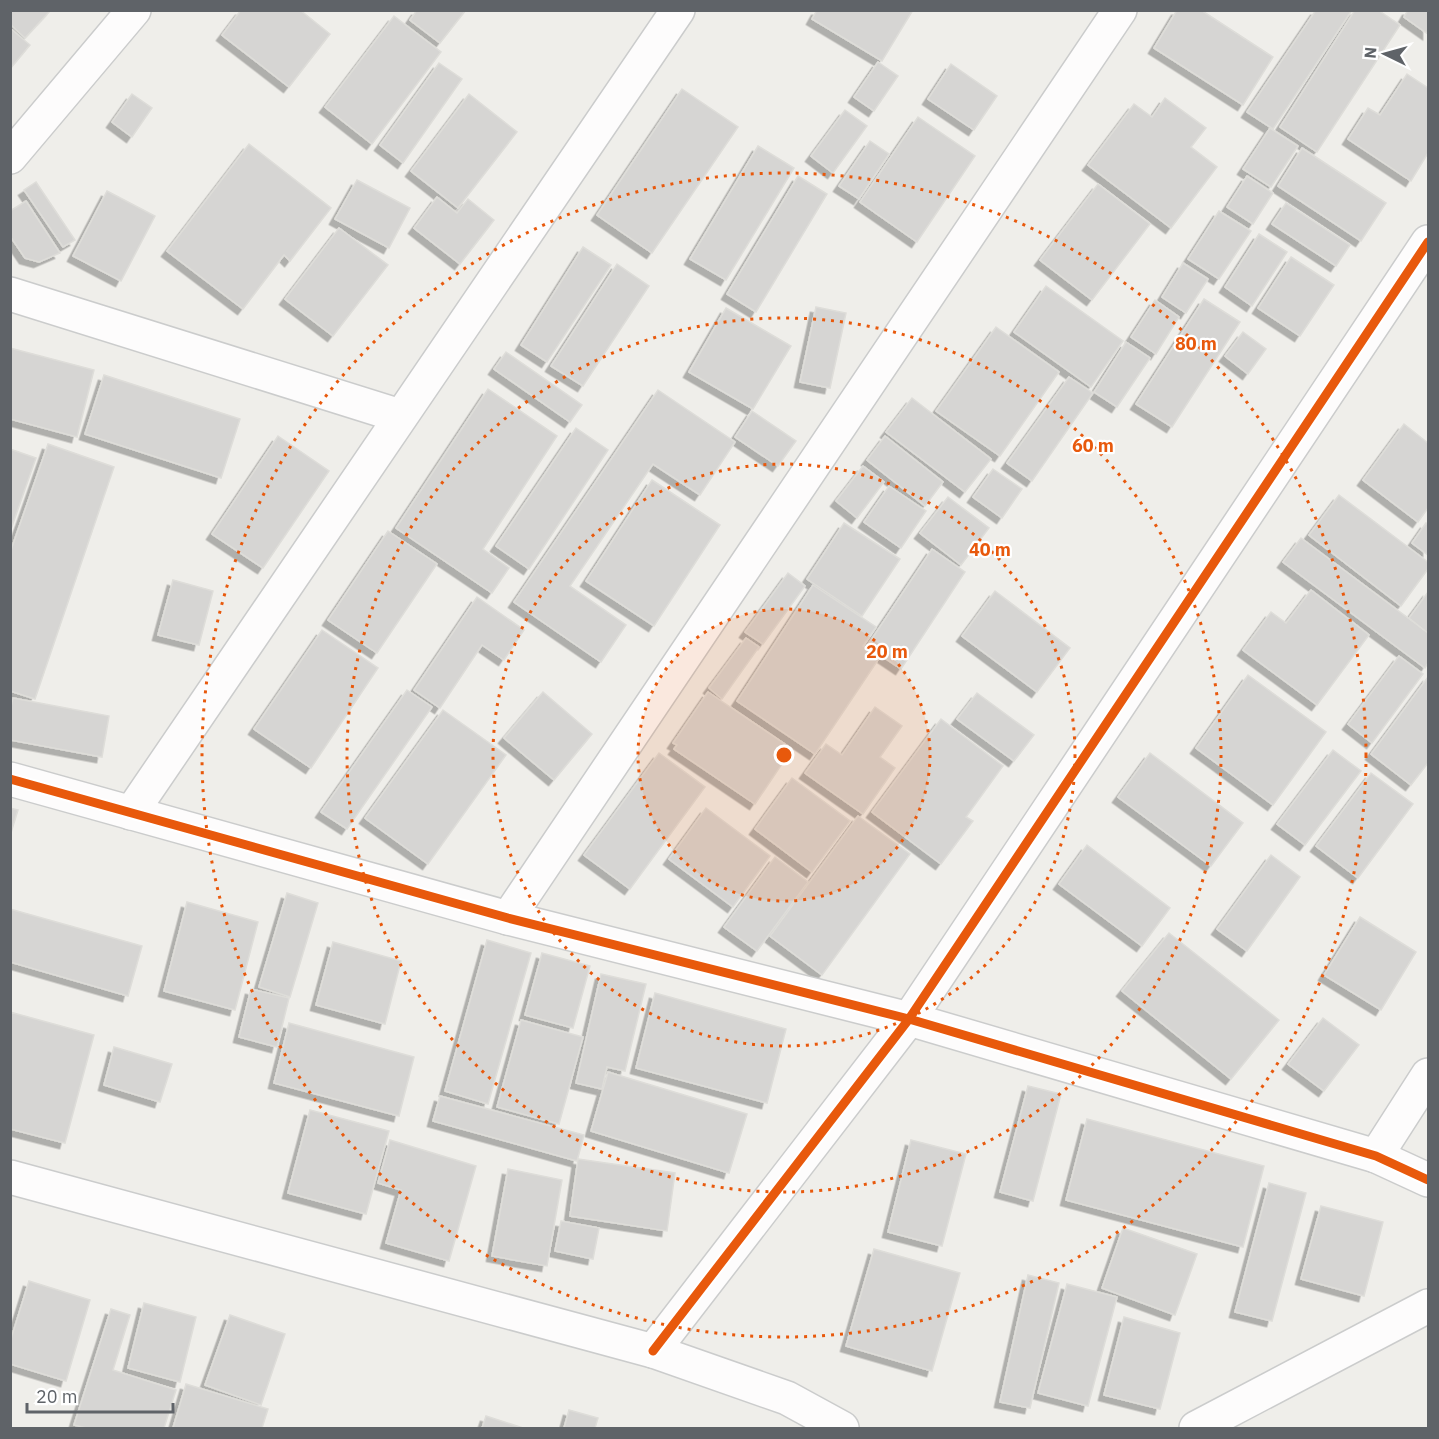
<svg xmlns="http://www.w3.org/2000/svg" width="1439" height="1439" viewBox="0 0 1439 1439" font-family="'IBM Plex Sans',sans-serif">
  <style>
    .building { fill: #d6d5d3; stroke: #deddd9; stroke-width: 1.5; filter: url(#shadow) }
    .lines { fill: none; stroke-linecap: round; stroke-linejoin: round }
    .street-casing { stroke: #cbcccc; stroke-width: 36 }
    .street { stroke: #fdfcfc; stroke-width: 33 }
    .cycleway-casing { stroke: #fff; stroke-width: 13 }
    .cycleway { stroke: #e8590c; stroke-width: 9 }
    .ring { fill: none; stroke: #e8590c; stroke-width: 3; stroke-dasharray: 3 6 }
    .centre { fill: #e8590c; stroke: #fff; stroke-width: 3 }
    .ring-label { font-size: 18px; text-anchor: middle; font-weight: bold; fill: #e8590c; stroke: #fff; stroke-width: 4.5; stroke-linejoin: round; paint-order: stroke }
  </style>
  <defs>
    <filter id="shadow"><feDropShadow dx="-5.5" dy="5.5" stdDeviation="0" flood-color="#0004"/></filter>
  </defs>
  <rect width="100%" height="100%" fill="#efeeea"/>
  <g class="building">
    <path d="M10,10h41l-26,28 -15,-14z"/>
    <path d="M241,10h59l30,24 -41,53 -67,-52z"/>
    <path d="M417,10h49l-26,33 -30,-23z"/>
    <path d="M817,10h96l-31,51 -70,-42z"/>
    <path d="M1177,10h24l72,47 -30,48 -89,-57z"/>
    <path d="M1316,10h36l-79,119 -26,-17z"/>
    <path d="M1355,10h23l22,15 -83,127 -37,-25z"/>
    <path d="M1408,10h20v24l-24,-17z"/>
    <path d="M394,16l47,36 -69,92 -47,-37z"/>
    <path d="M10,28l20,17 -20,24z"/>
    <path d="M878,62l20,14 -24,35 -20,-14z"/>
    <path d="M439,63l23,16 -59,84 -23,-18z"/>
    <path d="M951,64l46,32 -23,34 -46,-31z"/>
    <path d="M1407,74l21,14v65l-17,28 -63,-42 20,-31 12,7z"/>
    <path d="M682,89l56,38 -86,126 -55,-38z"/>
    <path d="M132,94l20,14 -20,29 -20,-15z"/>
    <path d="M469,94l48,38 -59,76 -47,-37z"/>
    <path d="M1165,98l41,30 -15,19 26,20 -46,61 -83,-63 46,-61 18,13z"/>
    <path d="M845,110l22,16 -34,47 -22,-17z"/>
    <path d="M918,117l57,39 -58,86 -57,-40z"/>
    <path d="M1270,128l28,18 -27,41 -28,-18z"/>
    <path d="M870,141l19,13 -30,45 -20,-13z"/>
    <path d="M249,144l82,64 -41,53 -6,-6 -41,54 -76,-58z"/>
    <path d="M758,146l36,22 -68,112 -36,-21z"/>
    <path d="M1302,148l84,55 -25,38 -83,-55z"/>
    <path d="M798,176l29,18 -71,118 -29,-18z"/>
    <path d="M1247,176l26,17 -20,31 -26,-17z"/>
    <path d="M357,180l53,28 -21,40 -54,-29z"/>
    <path d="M36,182l39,58 -12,7 -39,-57z"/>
    <path d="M1098,184l52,40 -58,76 -52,-40z"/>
    <path d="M107,191l48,25 -34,65 -48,-25z"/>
    <path d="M437,197l20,16 11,-14 26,21 -34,44 -46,-36z"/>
    <path d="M26,201l34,52 -21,9 -14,-4 -15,-22v-25z"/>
    <path d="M1286,203l64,42 -14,21 -64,-42z"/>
    <path d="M1219,211l32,20 -32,48 -31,-20z"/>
    <path d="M339,228l49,37 -55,71 -48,-37z"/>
    <path d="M1259,234l28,18 -35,54 -27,-19z"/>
    <path d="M583,247l28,18 -64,97 -26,-17z"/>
    <path d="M1291,257l43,28 -34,51 -42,-28z"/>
    <path d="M1183,263l25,16 -22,34 -24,-16z"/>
    <path d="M617,264l32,22 -66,100 -32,-20z"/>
    <path d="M1046,286l77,55 -32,46 -77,-55z"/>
    <path d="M1204,299l36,23 -68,105 -36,-23z"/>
    <path d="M1155,300l24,17 -23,37 -25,-17z"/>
    <path d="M816,307l30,6 -16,75 -30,-6z"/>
    <path d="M726,308l65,38 -38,63 -64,-37z"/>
    <path d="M996,327l63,45 -59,84 -64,-45z"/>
    <path d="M1243,332l23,17 -18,25 -23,-18z"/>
    <path d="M1126,342l24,16 -33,49 -23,-15z"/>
    <path d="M10,348l84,22 -17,67 -67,-18z"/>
    <path d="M506,352l76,53 -12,17 -76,-53z"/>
    <path d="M104,375l136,44 -19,59 -136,-44z"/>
    <path d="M1069,377l24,16 -61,88 -25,-18z"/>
    <path d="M488,389l69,47 -74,113 26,19 -17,25 -96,-65z"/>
    <path d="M658,390l77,52 -35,53 -47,-31 -83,122 56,39 -25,37 -87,-60z"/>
    <path d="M912,398l79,61 -26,33 -79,-60z"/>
    <path d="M752,411l44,30 -18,25 -43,-29z"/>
    <path d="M1404,424l24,19v65l-10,14 -55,-42z"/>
    <path d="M576,428l32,22 -79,119 -33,-23z"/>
    <path d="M278,436l51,35 -66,97 -51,-34z"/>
    <path d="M885,436l58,46 -18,24 -58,-46z"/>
    <path d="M48,444l66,23 -79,232 -25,-8v-138z"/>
    <path d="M10,449l26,9 -26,74z"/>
    <path d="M863,466l21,16 -27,36 -21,-17z"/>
    <path d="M993,469l29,20 -20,29 -29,-21z"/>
    <path d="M652,480l68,45 -66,101 -68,-45z"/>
    <path d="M889,486l37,25 -25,37 -37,-26z"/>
    <path d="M1339,495l89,67v7l-27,37 -92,-71z"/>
    <path d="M948,497l41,31 -28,37 -41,-32z"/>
    <path d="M844,523l56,36 -38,57 -55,-37z"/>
    <path d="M1426,523l2,2v30l-16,-12z"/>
    <path d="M388,531l49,33 -60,89 -49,-33z"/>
    <path d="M1301,538l127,95v30l-3,5 -142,-106z"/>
    <path d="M932,549l33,23 -64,97 -34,-23z"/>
    <path d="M788,573l17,13 -42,58 -18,-12z"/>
    <path d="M173,580l40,11 -14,54 -41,-10z"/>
    <path d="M813,585l63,42 -13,19 17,11 -65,97 -78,-53z"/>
    <path d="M1311,590l58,45 -52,70 -74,-55 28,-38 15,11z"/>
    <path d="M995,591l75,57 -33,44 -75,-56z"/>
    <path d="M1428,592v41l-19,-15z"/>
    <path d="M477,597l47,33 -20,30 -22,-15 -42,63 -26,-18z"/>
    <path d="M322,630l56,38 -67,100 -57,-39z"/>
    <path d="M746,638l13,9 -37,52 -13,-11z"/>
    <path d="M1399,656l24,18 -51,69 -24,-19z"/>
    <path d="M1248,675l78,57 -53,73 -77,-57z"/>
    <path d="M1428,677v86l-17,22 -40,-31z"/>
    <path d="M407,690l25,17 -85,122 -26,-17z"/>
    <path d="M543,692l49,42 -38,46 -50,-42z"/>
    <path d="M708,692l84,57 -37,55 -81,-55 3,-4 -4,-2z"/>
    <path d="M977,693l57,42 -20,26 -57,-42z"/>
    <path d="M13,698l96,18 -7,41 -92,-17v-29z"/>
    <path d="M875,707l27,19 -22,31 15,11 -32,46 -58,-41 21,-29 16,11z"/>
    <path d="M443,710l63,45 -78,109 -63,-46z"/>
    <path d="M941,719l62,47 -37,51 7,4 -32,43 -69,-52z"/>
    <path d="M1333,750l28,21 -56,74 -28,-21z"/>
    <path d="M659,753l46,34 -75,102 -46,-34z"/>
    <path d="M1150,753l93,70 -32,43 -93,-69z"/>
    <path d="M1371,773l42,31 -55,74 -42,-32z"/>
    <path d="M792,778l58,43 -38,51 -57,-43z"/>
    <path d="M10,808l8,2 -8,26z"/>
    <path d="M706,808l64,48 -37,51 -64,-48z"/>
    <path d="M858,816l52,38 -88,121 -52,-39z"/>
    <path d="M1087,845l83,63 -28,38 -83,-62z"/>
    <path d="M1271,855l29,22 -53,74 -30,-22z"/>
    <path d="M775,857l33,25 -51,69 -33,-24z"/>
    <path d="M287,893l31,10 -28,94 -31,-10z"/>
    <path d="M187,902l71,20 -23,88 -71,-19z"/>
    <path d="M10,909l132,37 -14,50 -118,-34z"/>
    <path d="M1360,917l56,35 -35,58 -57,-35z"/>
    <path d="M1169,933l110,87 -48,59 -109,-88z"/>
    <path d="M487,940l44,13 -43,151 -43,-13z"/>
    <path d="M333,942l68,19 -16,63 -69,-19z"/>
    <path d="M542,953l48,13 -17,62 -48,-13z"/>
    <path d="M601,974l45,10 -21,87 -18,-4 -5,22 -26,-6z"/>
    <path d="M251,989l38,9 -12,49 -38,-10z"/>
    <path d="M655,993l131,36 -19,74 -131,-35z"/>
    <path d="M10,1012l84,23 -29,108 -55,-14z"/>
    <path d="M1323,1018l36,27 -35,46 -36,-27z"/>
    <path d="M521,1020l62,17 -24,87 -62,-17z"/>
    <path d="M289,1023l125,34 -15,59 -125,-33z"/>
    <path d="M114,1047l58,17 -12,38 -56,-17z"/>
    <path d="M608,1072l139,42 -18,59 -138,-42z"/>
    <path d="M1028,1086l33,8 -28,107 -33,-9z"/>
    <path d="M440,1096l144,39 -7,26 -144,-40z"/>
    <path d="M310,1110l79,21 -23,83 -78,-21z"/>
    <path d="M1087,1119l177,47 -21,81 -177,-47z"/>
    <path d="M390,1140l86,26 -27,95 -63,-18 15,-53 -23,-7z"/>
    <path d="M911,1140l55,14 -24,92 -54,-14z"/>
    <path d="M578,1159l97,14 -8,58 -97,-15z"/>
    <path d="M508,1169l54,11 -15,86 -55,-10z"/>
    <path d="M1269,1183l37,10 -34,128 -37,-9z"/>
    <path d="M1321,1206l62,16 -19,74 -63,-17z"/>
    <path d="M561,1221l38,7 -6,31 -38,-8z"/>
    <path d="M1123,1228l74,26 -22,61 -73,-27z"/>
    <path d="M874,1249l86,24 -28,98 -86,-25z"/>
    <path d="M1028,1275l31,8 -29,125 -30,-6z"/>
    <path d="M29,1281l61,19 -24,81 -56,-17v-22z"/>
    <path d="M1067,1284l50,13 -29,109 -50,-13z"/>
    <path d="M144,1303l52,14 -16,65 -52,-14z"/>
    <path d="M111,1309l19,6 -17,55 63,20 -12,38h-78l-12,-3z"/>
    <path d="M230,1315l55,19 -24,71 -56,-20z"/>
    <path d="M1124,1317l56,16 -20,76 -56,-14z"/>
    <path d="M186,1384l82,25 -6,19h-89z"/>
    <path d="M569,1410l29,8 -3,10h-31z"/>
    <path d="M486,1416l37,12h-41z"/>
  </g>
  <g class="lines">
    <g class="street-casing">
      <g id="street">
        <path d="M10,157l124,-147"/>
        <path d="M10,294l390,122"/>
        <path d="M10,779l498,139 401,101 467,137 52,24"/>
        <path d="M131,813l547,-803"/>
        <path d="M508,918l612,-908"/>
        <path d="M1376,1156l52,-81"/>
        <path d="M10,1177l643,174 134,47 55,30"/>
        <path d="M653,1351l256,-332 519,-777"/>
        <path d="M1196,1428l232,-122"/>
      </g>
    </g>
    <use href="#street" class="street"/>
    <g class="cycleway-casing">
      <g id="cycleway">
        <path d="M10,779l498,139 401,101 467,137 52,24"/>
        <path d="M653,1351l256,-332 519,-777"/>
      </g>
    </g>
    <use href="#cycleway" class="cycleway"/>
  </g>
  <circle cx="784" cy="755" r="146" fill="#e8590c" fill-opacity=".12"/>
  <g class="ring">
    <circle cx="784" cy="755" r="146"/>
    <circle cx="784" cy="755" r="291"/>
    <circle cx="784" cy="755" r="437"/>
    <circle cx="784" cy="755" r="582"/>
  </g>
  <circle cx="784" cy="755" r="9" class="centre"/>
  <g class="ring-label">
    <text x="1196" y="350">80 m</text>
    <text x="1093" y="452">60 m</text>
    <text x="990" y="556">40 m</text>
    <text x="887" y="658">20 m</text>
  </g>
  <rect width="1439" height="1439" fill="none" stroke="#5f6368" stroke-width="24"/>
  <g transform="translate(1385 54) rotate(275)" stroke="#ffffff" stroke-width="4.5" paint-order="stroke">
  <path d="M0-4.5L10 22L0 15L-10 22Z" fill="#5f6368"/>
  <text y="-9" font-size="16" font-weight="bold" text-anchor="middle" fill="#5f6368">N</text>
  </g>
  <path d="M27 1403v9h146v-9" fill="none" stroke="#5f6368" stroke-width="3"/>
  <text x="36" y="1403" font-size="18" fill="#5f6368" stroke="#ffffff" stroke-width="4.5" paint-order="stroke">20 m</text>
</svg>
